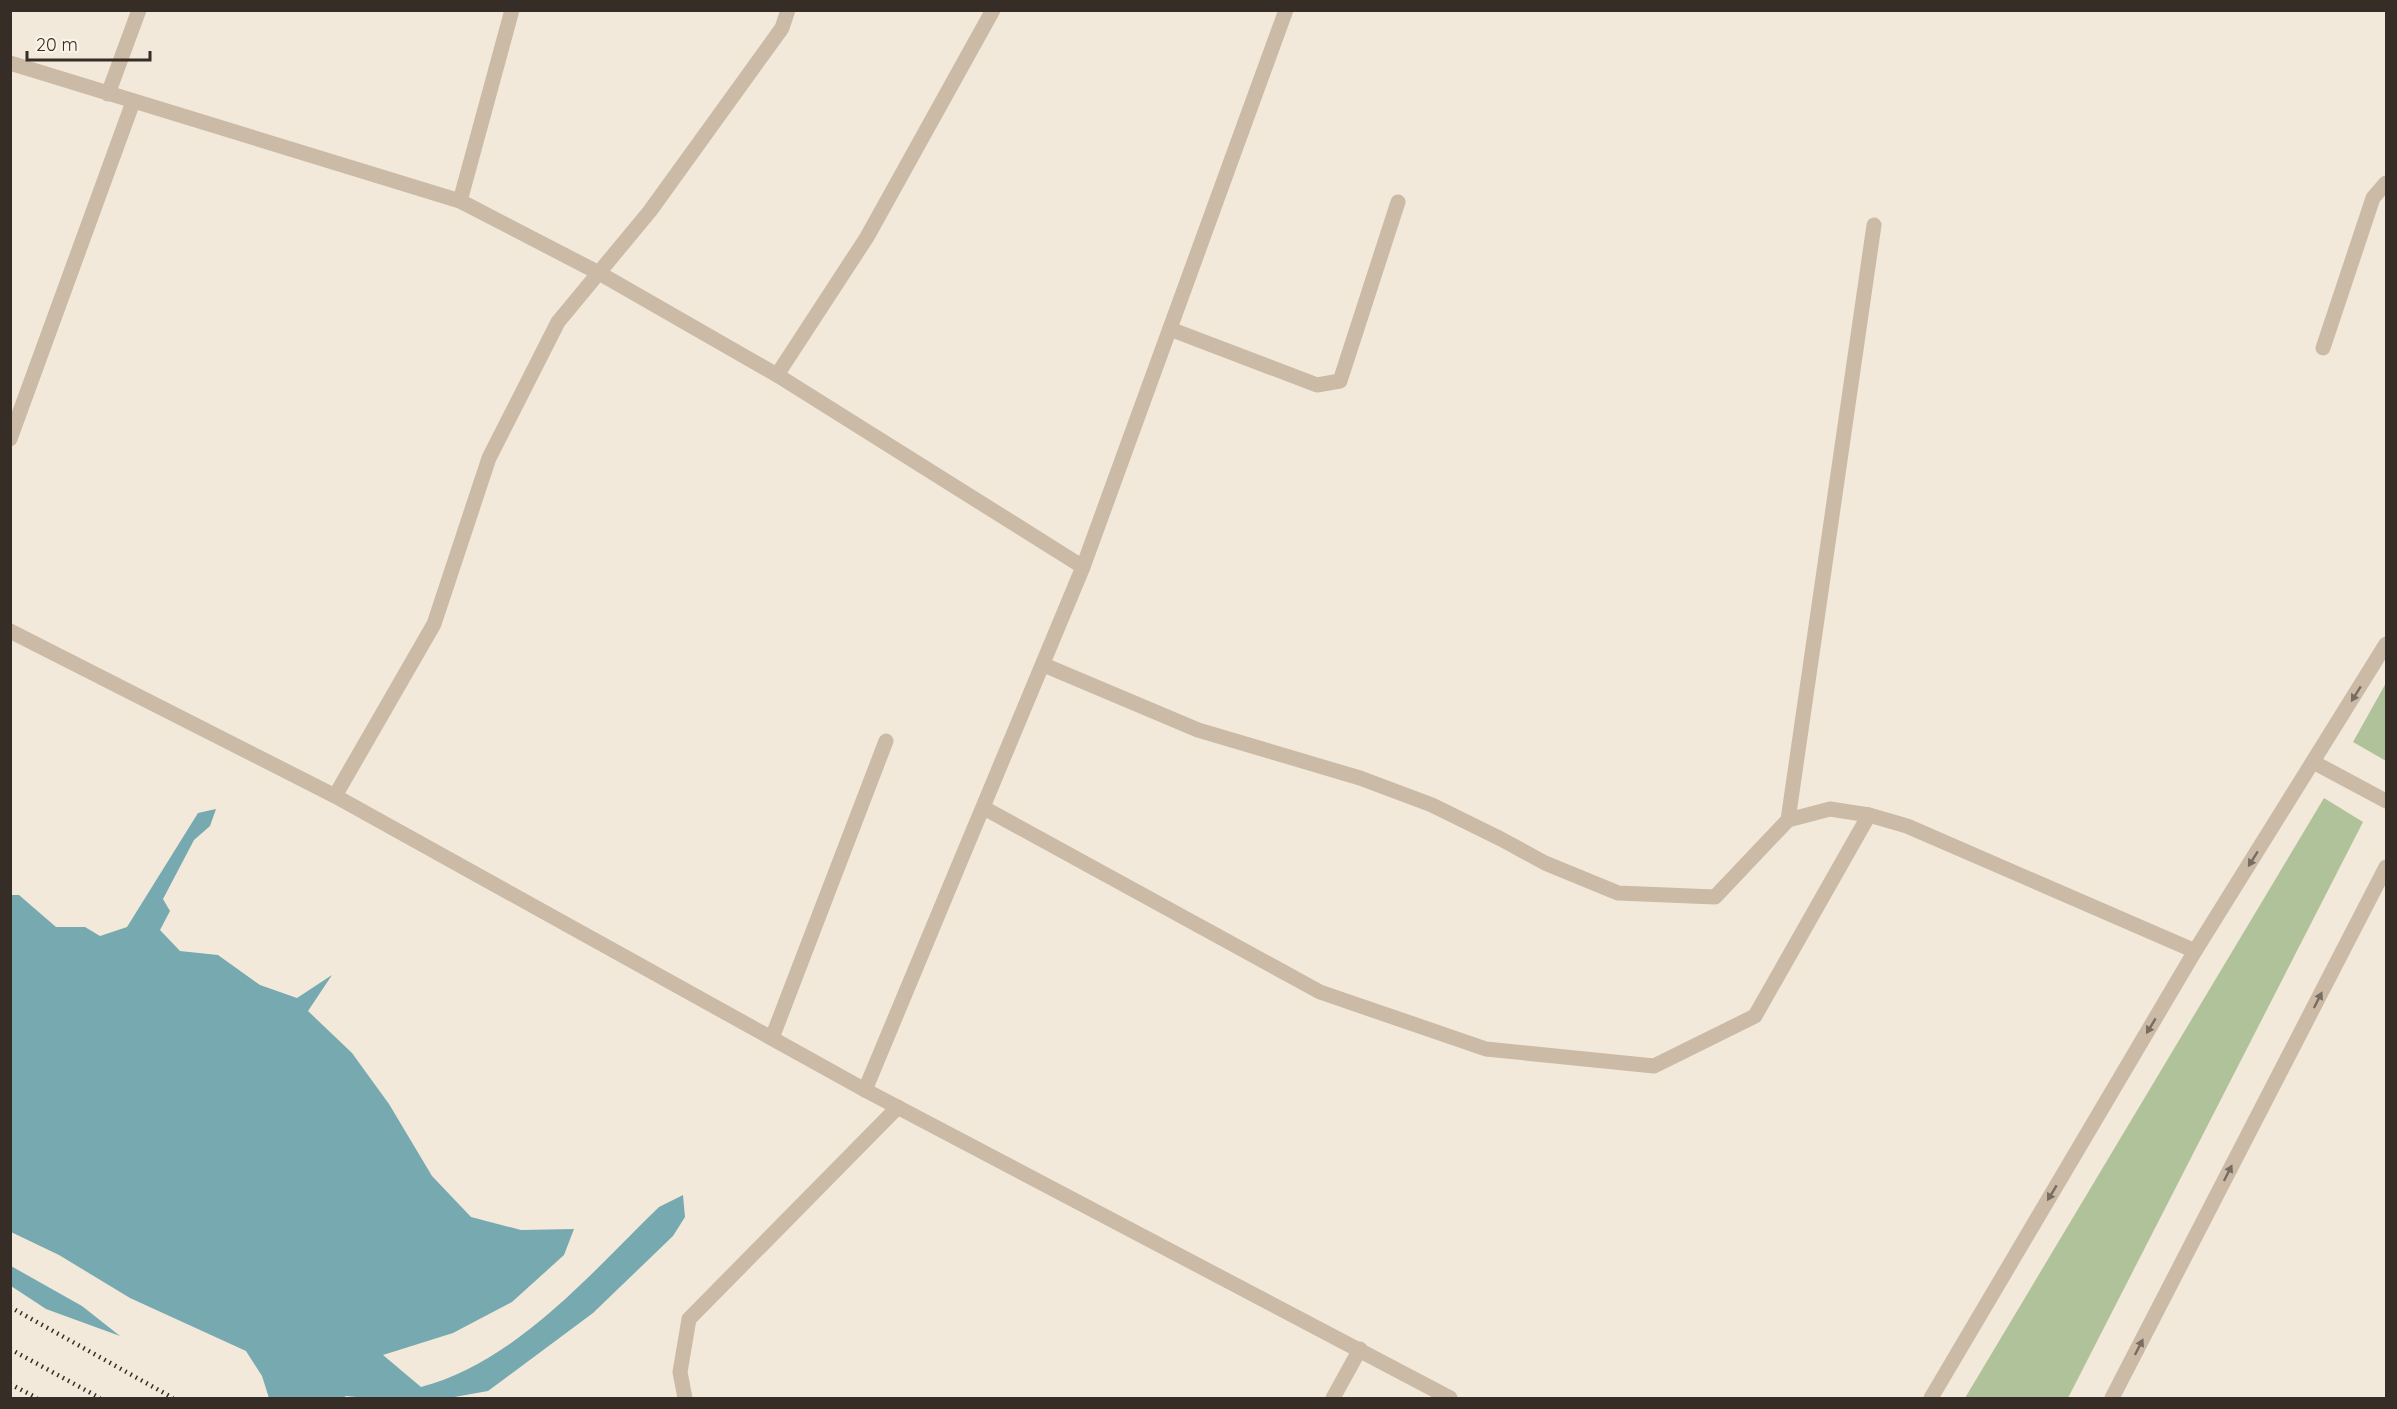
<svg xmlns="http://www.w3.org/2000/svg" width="2397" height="1409" viewBox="0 0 2397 1409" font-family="Quicksand,sans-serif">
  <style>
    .green { fill: #b0c299 }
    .water { fill: #77a9b1 }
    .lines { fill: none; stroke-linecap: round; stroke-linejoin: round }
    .minor { stroke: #cbbaa5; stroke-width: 15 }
    .tertiary { stroke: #cbbaa5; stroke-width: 15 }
    .rail { stroke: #362d27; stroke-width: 4.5; stroke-dasharray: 1.5 4.5; stroke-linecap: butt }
    .oneway { fill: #796c60 }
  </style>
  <rect width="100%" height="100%" fill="#f3e9da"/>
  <g class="green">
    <path d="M2386,683v78l-33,-19z"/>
    <path d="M2324,798l39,24 -295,576h-103z"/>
  </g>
  <g class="water">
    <path d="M216,809l-6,17 -16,14 -31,59 7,12 -10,19 20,21 38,4 42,30 37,13 35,-23 -24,36 44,42 37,51 43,72 39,41 50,13 53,-1 -10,26 -52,47 -59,31 -70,22 38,32c95,-25 170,-114 238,-180l24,-12 2,22 -12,19 -80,77 -105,78 -39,7h-81l-22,-2 -3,2h-74l-7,-22 -16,-25 -116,-53 -71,-43 -48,-23v-337h8l37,32h29l15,9 27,-9 71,-114z"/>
    <path d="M11,1266l71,40 38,30 -74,-27 -35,-23z"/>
  </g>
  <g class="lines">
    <g class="minor">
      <path d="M10,63l450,138 139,72 178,102 306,192"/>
      <path d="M108,94l31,-84"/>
      <path d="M460,201l52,-191"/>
      <path d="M1170,329l147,56 23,-4 58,-179"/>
      <path d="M2323,348l50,-150 13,-15"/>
      <path d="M777,375l90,-138 126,-227"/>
      <path d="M10,439l123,-337"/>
      <path d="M10,631l325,165 530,294 585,308"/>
      <path d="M1044,665l154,65 162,48 72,27 69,34 44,24 73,30 97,4 73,-77 42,-11 39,6 38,11 288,125"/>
      <path d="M335,796l99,-172 55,-166 69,-136 92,-111 132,-183 6,-18"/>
      <path d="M984,808l336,184 166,57 168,17 101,-50 114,-201"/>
      <path d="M1788,820l86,-595"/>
      <path d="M772,1038l114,-297"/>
      <path d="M865,1090l218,-523 203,-557"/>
      <path d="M685,1398l-5,-26 9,-53 209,-212"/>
      <path d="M1333,1398l27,-49"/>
    </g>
    <g class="tertiary">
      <path d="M2313,762l73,39"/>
      <path d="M1931,1398l264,-447 191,-307"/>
      <path d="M2112,1398l274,-531"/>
    </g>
    <g class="rail">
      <path d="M10,1307l163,91"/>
      <path d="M10,1349l90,49"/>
      <path d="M10,1384l27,14"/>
    </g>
  </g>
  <defs><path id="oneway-solid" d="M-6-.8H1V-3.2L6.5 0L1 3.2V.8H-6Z" transform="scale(1.5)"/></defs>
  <g class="oneway">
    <use href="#oneway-solid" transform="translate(2356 694) rotate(122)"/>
    <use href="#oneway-solid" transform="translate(2253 859) rotate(122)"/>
    <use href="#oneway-solid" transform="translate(2318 1000) rotate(-63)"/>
    <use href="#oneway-solid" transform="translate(2151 1026) rotate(121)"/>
    <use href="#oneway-solid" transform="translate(2228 1173) rotate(-63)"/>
    <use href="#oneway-solid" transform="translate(2052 1193) rotate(121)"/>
    <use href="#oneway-solid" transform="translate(2139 1347) rotate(-63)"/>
  </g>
  <rect width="2397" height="1409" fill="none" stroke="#362d27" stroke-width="24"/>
  <path d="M27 51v9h123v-9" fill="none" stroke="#362d27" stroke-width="3"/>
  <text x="36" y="51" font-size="18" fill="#362d27" stroke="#faf3e6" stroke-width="4.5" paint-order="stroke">20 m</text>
</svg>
